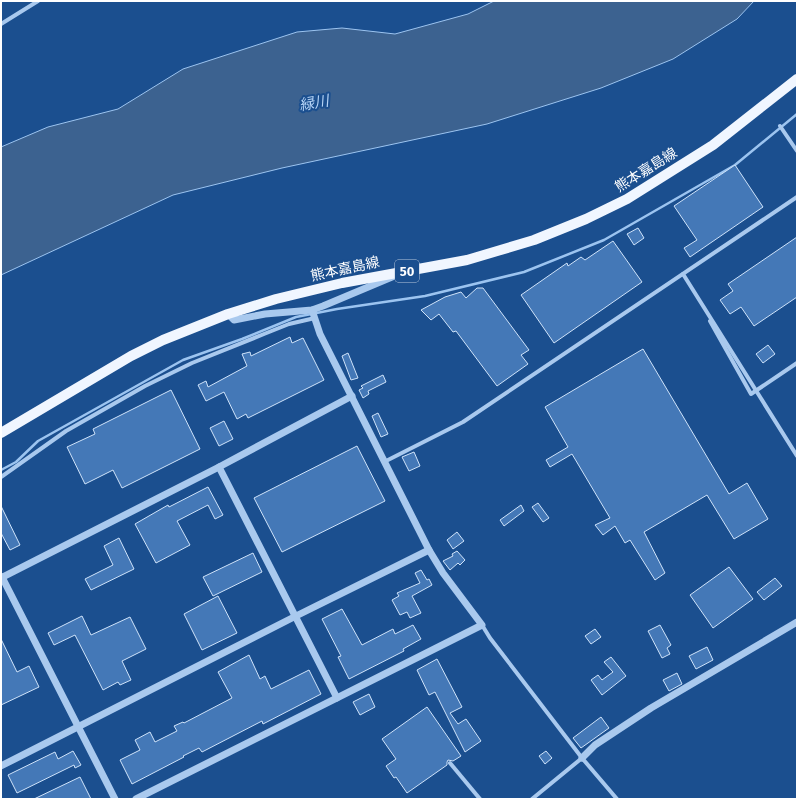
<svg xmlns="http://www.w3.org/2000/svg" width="798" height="800" viewBox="0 0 798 800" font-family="'Fira Sans','Noto Sans JP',sans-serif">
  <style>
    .water { fill: #3c6290; stroke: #9cc4f0 }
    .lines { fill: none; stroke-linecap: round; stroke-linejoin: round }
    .stream { stroke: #9cc4f0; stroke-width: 2.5 }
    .building { fill: #4478b7; stroke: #cfe3fa }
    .minor { stroke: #a9c9ee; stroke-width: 4 }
    .tertiary { stroke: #a9c9ee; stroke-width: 7 }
    .primary { stroke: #f0f6ff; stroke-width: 10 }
    .labels { text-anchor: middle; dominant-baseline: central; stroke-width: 4; stroke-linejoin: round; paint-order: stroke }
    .shield { fill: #1b4f8f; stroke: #bbcadd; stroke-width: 1 }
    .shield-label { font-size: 13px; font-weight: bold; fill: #fff }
    .street-label { font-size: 14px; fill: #fff; stroke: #1b4f8f }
    .water-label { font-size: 15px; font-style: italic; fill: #b5d3f5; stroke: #1b4f8f }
  </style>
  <rect width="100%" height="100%" fill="#1b4f8f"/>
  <path class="water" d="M494,1h260l-17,18 -64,40 -72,29 -114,36 -205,44 -109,27 -172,80v-128l47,-20 70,-18 65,-40 114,-37 45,-4 53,6 73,-20z"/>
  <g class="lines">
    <path class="stream" d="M1,470l15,-8 22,-21 145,-81 59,-21 54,-22 41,-8 88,-13 99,-24 80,-32 131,-75 62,-51"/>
  </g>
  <g class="building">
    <path d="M735,165l28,42 -73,50 -6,-9 13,-8 -23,-34z"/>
    <path d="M638,228l6,10 -10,7 -7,-11z"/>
    <path d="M797,237v60l-43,29 -13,-19 -11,7 -10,-14 13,-9 -5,-7z"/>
    <path d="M613,241l29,41 -88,61 -33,-48 46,-32 1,3 13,-9 4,3z"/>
    <path d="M477,288h6l46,62 -8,5 7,9 -31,22 -41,-55 -3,1 -14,-18 -8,6 -10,-10 24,-13 16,-5 5,6z"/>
    <path d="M290,337l2,6 11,-5 21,42 -76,38 -2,-4 -9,5 -13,-27 -18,9 -8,-16 8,-4 2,6 39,-21 -5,-12 8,-2 1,4z"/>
    <path d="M768,345l7,9 -12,9 -7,-9z"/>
    <path d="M643,349l86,145 18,-11 21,36 -34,20 -27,-44 -63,37 21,41 -10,7 -25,-40 -5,3 -10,-17 -12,9 -8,-10 15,-7 -38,-64 -22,13 -4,-7 22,-13 -23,-40z"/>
    <path d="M348,353l10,25 -7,2 -9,-24z"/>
    <path d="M383,375l3,7 -18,9 1,3 -6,4 -4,-8 4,-2 -2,-2z"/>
    <path d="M171,390l29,59 -78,39 -9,-18 -28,14 -18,-37 28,-13 -2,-5z"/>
    <path d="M378,413l10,21 -7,3 -9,-21z"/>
    <path d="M224,421l9,18 -14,7 -9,-18z"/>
    <path d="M357,446l28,55 -103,51 -28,-54z"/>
    <path d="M414,452l6,14 -11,5 -7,-14z"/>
    <path d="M208,487l15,28 -8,4 -7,-14 -31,16 13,24 -34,18 -21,-39 33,-19 1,2z"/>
    <path d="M538,503l11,15 -6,4 -11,-15z"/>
    <path d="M521,505l3,6 -20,15 -4,-6z"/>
    <path d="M1,506l19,39 -10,5 -9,-17z"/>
    <path d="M457,532l7,9 -11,8 -6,-9z"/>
    <path d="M119,538l15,31 -43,21 -6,-11 28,-14 -9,-19z"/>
    <path d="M457,551l8,9 -5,5 -2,-2 -8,7 -7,-9 10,-5 -1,-2z"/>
    <path d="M253,553l9,19 -49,24 -10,-19z"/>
    <path d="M729,567l24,32 -40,29 -23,-33z"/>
    <path d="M421,570l6,10 2,-1 3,6 -20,11 9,17 -11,5 -3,-6 -7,3 -8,-15 7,-4 -2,-3 23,-10 -5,-10z"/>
    <path d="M775,578l7,8 -18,14 -7,-8z"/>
    <path d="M218,596l19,37 -35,17 -18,-36z"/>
    <path d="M342,609l20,36 31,-16 2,5 18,-9 8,14 -18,10 1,2 -55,28 -11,-22 3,-1 -19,-37z"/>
    <path d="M82,616l9,19 39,-18 16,32 -24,12 9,19 -11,5 -2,-3 -15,8 -28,-55 -21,10 -6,-12z"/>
    <path d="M660,625l11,20 -4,3 3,6 -8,4 -14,-27z"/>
    <path d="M595,629l6,8 -10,7 -6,-8z"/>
    <path d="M1,639l16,33 12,-6 10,21 -38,18z"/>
    <path d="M707,647l6,13 -17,9 -7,-13z"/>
    <path d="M249,655l11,24 5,-3 6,13 38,-19 12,24 -58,30 -1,-3 -60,31 -3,-4 -16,8 1,1 -52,27 -12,-24 20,-10 -5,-10 15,-8 5,10 22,-11 -3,-5 9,-4 1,1 48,-25 -14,-26z"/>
    <path d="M611,657l15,19 -24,19 -11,-15 7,-5 4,5 11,-8 -9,-10z"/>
    <path d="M437,659l25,48 -12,6 8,11 8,-5 15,22 -16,11 -30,-60 -6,3 -12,-25z"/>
    <path d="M677,673l5,11 -13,7 -6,-11z"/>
    <path d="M369,694l6,13 -15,8 -7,-13z"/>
    <path d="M427,707l34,49 -8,5 -5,-1 -1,2v3l-40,28 -11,-16 -2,1 -8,-12 10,-7 -14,-20z"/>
    <path d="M601,717l8,11 -28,20 -8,-10z"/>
    <path d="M73,751l8,14 -6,3 -1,-3 -57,28 -9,-18 47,-23 3,7z"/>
    <path d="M546,751l6,7 -7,6 -6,-8z"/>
    <path d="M80,777l11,22h-57z"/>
  </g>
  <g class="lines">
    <g class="minor">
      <path d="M1,24l37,-23"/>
      <path d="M780,126l17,25"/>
      <path d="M683,274l114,182"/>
      <path d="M710,321l41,73 46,-31"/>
      <path d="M384,462l79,-40 334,-225"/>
      <path d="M1,477l65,-46 79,-45 47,-23 72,-29 25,-10 26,-6"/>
      <path d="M482,625l8,13 92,120 35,41"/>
      <path d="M450,763l30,36"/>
      <path d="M532,799l50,-41"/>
    </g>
    <g class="tertiary">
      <path d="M228,314l6,6 31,-6 47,-4 11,-4 69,-29"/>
      <path d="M219,467l118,231"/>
      <path d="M2,577l113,222"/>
      <path d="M1,578l218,-111 133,-71"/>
      <path d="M582,758l13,-13 56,-37 146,-86"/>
      <path d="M1,766l295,-150 133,-66"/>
      <path d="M136,799l346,-174 -39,-52 -14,-23 -109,-216 -8,-24"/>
    </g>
    <path class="primary" d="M1,433l130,-77 32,-16 65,-26 48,-15 66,-16 125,-23 67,-20 52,-21 41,-20 86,-54 84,-66"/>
  </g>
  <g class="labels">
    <rect class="shield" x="395" y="260" width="24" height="22" rx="3"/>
    <g class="shield-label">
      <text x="407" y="271">50</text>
    </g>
    <g class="street-label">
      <text transform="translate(646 170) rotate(-32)">熊本嘉島線</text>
      <text transform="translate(345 269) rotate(-12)">熊本嘉島線</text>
    </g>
    <g class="water-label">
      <text transform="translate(314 103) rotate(-10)">緑川</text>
    </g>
  </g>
  <rect width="798" height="800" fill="none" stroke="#ffffff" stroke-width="4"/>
</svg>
